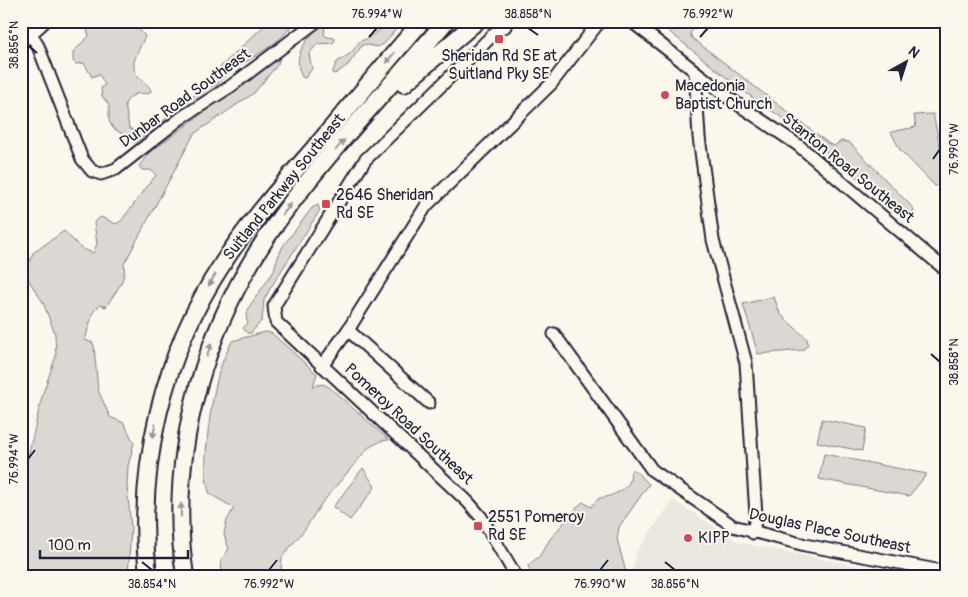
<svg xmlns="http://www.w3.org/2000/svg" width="968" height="597" viewBox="0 0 968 597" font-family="Pangolin,sans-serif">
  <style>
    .built { fill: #ebe7df }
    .green { fill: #dbd8d3; stroke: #7e7d87 }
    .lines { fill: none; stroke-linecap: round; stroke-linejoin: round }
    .minor-casing { stroke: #22223b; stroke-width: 15 }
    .major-casing { stroke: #22223b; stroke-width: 18 }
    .highway-casing { stroke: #22223b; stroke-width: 20 }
    .minor { stroke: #fbf7ec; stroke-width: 11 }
    .major { stroke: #fbf7ec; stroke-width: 14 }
    .highway { stroke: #fbf7ec; stroke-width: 16 }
    .oneway { fill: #99979c }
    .ticks { fill: none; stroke: #22223b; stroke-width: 2 }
    .poi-dot { fill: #d1495b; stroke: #fbf7ec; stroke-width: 2 }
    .labels { text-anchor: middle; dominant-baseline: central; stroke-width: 4; stroke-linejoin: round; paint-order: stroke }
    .poi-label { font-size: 16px; fill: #22223b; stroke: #fbf7ec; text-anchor: start }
    .street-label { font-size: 16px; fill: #22223b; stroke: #fbf7ec }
    .neatline { fill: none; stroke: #22223b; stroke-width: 2 }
    .ticks-label { font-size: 12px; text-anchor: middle; fill: #22223b }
  </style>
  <rect width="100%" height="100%" fill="#fbf7ec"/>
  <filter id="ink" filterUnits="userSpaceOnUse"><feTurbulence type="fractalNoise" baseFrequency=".02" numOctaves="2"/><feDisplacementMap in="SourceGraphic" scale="10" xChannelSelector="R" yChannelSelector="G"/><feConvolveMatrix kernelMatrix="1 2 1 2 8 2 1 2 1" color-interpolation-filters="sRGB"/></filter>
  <g filter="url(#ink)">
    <path class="built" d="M673,500l65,42 168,34h-273l-1,-5 5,-20z"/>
    <g class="green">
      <path d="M91,21h47l-1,6 8,9c-4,12 -18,28 -7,41 5,5 11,7 13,14l-3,3c-9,-2 -18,0 -23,10l4,24 7,4 5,-2 2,-5 5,3c-2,7 -7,13 -14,14l-21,-14 -4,-7v-16l-7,-9 -1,-8 4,-3 -6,-11 -7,3 -8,-14 -8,1 -3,-3v-9l16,-16 -3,-10z"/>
      <path d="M269,21h26c-18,28 -49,37 -73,58 -4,3 -6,9 -10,12 -3,2 -7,3 -10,5 -14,11 -25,29 -43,32v-4l33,-26 8,-12z"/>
      <path d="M395,21h8l-19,23 -6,3 -15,-3 -15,21 -13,9 -3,-1 5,-11 14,-9 9,-12 7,-2 17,-12 6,2z"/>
      <path d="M656,21h46l-12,12 2,5 137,106 5,2 7,-5 8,1 64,66 1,3 -5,10 -105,-88 -61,-42z"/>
      <path d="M323,23l2,2 -1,9 3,3 8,1v2l-2,3 -16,1 -8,10 3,15 -7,9 -3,-1c-12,-24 7,-39 21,-54z"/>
      <path d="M280,56l-2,8 -24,29 -60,41 -70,130c3,17 -10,29 -18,43l-6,-2 -7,7 -8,28 8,3 1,3 4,44 12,27 14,6 10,20 -6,23 -1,20 4,41 -3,49h-107v-79l4,-28 18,-76 13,-37 -1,-22 -12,-32 -16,-24 -1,-7 7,-18 31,-22 17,17 12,5 4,-9 -3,-22 7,-5 15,7 5,-3 35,-46 -5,-5h-9l-3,-4 10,-13z"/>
      <path d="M933,114l14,63v6l-12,3 -35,-36 -9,-18 25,-5 -2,-12z"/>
      <path d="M318,205l2,5 -49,77 -7,13 -2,20 -11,13h-4l-4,-5 5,-5 -2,-5 3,-11 25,-36 2,-9 7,-16 29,-38z"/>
      <path d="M774,297l6,17 27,25 1,5 -5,6 -45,4 -15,-50z"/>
      <path d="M265,332l6,1 6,5 40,36 -4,12 10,-2 6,3 60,53 -8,1 -13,7 -47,56 -16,25 -23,28 -1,12 4,7h-63l-1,-16 8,-11 -5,-14 2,-13 8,-14 -24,-14c-11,-21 2,-100 10,-125 3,-10 8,-19 12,-28z"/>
      <path d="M822,419l44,9 -4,23 -45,-9z"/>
      <path d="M824,454l103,20 -18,22 -90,-17z"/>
      <path d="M363,468l12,19 -25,33 -17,-13z"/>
      <path d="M633,469l16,15 -30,43 -2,12 10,37h-87l-9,-3 -3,-8 11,-8 11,-18 29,-34 4,-3 8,5 8,-9c9,0 29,-8 31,-18 1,-6 -1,-7 3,-11z"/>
    </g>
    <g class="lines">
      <g class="minor-casing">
        <g id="minor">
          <path d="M631,21l102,80 65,44 149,126"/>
          <path d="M503,25l-138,135 -91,146 2,16 192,180 13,15 35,59"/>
          <path d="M30,33l8,13 44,113 10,12 9,3 15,-5 65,-51 50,-32 86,-65"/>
          <path d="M695,71l4,66 14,103 33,123 10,152 -3,18"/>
          <path d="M348,330l81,73"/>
          <path d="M554,334l98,136 81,56 72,19 142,27"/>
          <path d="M322,366l26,-36 78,-124 125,-122 49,-63"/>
        </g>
      </g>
      <g class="major-casing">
        <path id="major" d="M21,41l22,-20"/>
      </g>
      <g class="highway-casing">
        <g id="highway">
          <path d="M499,21l4,4"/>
          <path d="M404,84l73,-63"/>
          <path d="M148,576c-12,-109 15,-222 75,-313 27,-42 61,-80 94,-118 35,-41 69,-83 105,-124"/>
          <path d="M185,576c-19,-128 22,-258 97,-361 50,-68 110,-130 164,-194"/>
        </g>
      </g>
      <use href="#minor" class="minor"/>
      <use href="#major" class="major"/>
      <use href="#highway" class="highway"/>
    </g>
    <defs><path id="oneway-solid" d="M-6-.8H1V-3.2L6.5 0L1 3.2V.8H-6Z" transform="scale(1.25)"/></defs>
    <g class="oneway">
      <use href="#oneway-solid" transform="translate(390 58) rotate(130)"/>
      <use href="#oneway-solid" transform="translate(340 145) rotate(-49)"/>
      <use href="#oneway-solid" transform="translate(287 209) rotate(-52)"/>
      <use href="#oneway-solid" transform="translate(212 280) rotate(120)"/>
      <use href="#oneway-solid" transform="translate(209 350) rotate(-70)"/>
      <use href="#oneway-solid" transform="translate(154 431) rotate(101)"/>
      <use href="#oneway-solid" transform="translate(181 510) rotate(-90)"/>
    </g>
  </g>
  <path class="ticks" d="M528,28l10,7M369,37l8,-9M700,37l8,-9M28,45l9,8M933,159l7,-10M931,354l9,8M28,459l7,-9M142,562l10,8M665,562l10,8M269,570l8,-10M600,570l8,-10"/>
  <g class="poi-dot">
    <rect x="494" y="34" width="10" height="10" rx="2.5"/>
    <circle cx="665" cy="95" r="5"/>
    <rect x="321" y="199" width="10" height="10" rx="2.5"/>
    <rect x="473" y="521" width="10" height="10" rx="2.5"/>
    <circle cx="688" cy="538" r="5"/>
  </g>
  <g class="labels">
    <g class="poi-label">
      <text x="499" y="56" text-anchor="middle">Sheridan Rd SE at<tspan x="499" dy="18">Suitland Pky SE</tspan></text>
      <text x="675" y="86">Macedonia<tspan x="675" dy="18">Baptist Church</tspan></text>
      <text x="336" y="195">2646 Sheridan<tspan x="336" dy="18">Rd SE</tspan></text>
      <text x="488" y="517">2551 Pomeroy<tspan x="488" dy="18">Rd SE</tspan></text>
      <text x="698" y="538">KIPP</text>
    </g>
    <g class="street-label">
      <text transform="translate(185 98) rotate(-36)">Dunbar Road Southeast</text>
      <text transform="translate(848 168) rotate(39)">Stanton Road Southeast</text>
      <text transform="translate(284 187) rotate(-51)">Suitland Parkway Southeast</text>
      <text transform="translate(409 424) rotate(43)">Pomeroy Road Southeast</text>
      <text transform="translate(830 531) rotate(12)">Douglas Place Southeast</text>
    </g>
  </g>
  <rect width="968" height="597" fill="none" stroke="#fbf7ec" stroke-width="55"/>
  <g transform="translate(906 62) rotate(39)" stroke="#fbf7ec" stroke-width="4" paint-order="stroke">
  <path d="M0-4L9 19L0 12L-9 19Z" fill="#22223b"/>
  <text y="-8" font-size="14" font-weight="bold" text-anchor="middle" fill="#22223b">N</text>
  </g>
  <path d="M40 550v8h148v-8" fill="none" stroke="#22223b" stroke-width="2.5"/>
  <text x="48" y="550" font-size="15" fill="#22223b" stroke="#fbf7ec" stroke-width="4" paint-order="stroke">100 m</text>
  <rect x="28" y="28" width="912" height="542" class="neatline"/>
  <g class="ticks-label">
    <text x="377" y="18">76.994°W</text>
    <text x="528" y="18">38.858°N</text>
    <text x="708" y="18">76.992°W</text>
    <text transform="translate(14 45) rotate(-90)" y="4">38.856°N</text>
    <text transform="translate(954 149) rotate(-90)" y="4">76.990°W</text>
    <text transform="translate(954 362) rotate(-90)" y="4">38.858°N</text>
    <text transform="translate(14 459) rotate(-90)" y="4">76.994°W</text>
    <text x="152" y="588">38.854°N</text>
    <text x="269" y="588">76.992°W</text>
    <text x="600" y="588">76.990°W</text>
    <text x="675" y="588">38.856°N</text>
  </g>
</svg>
